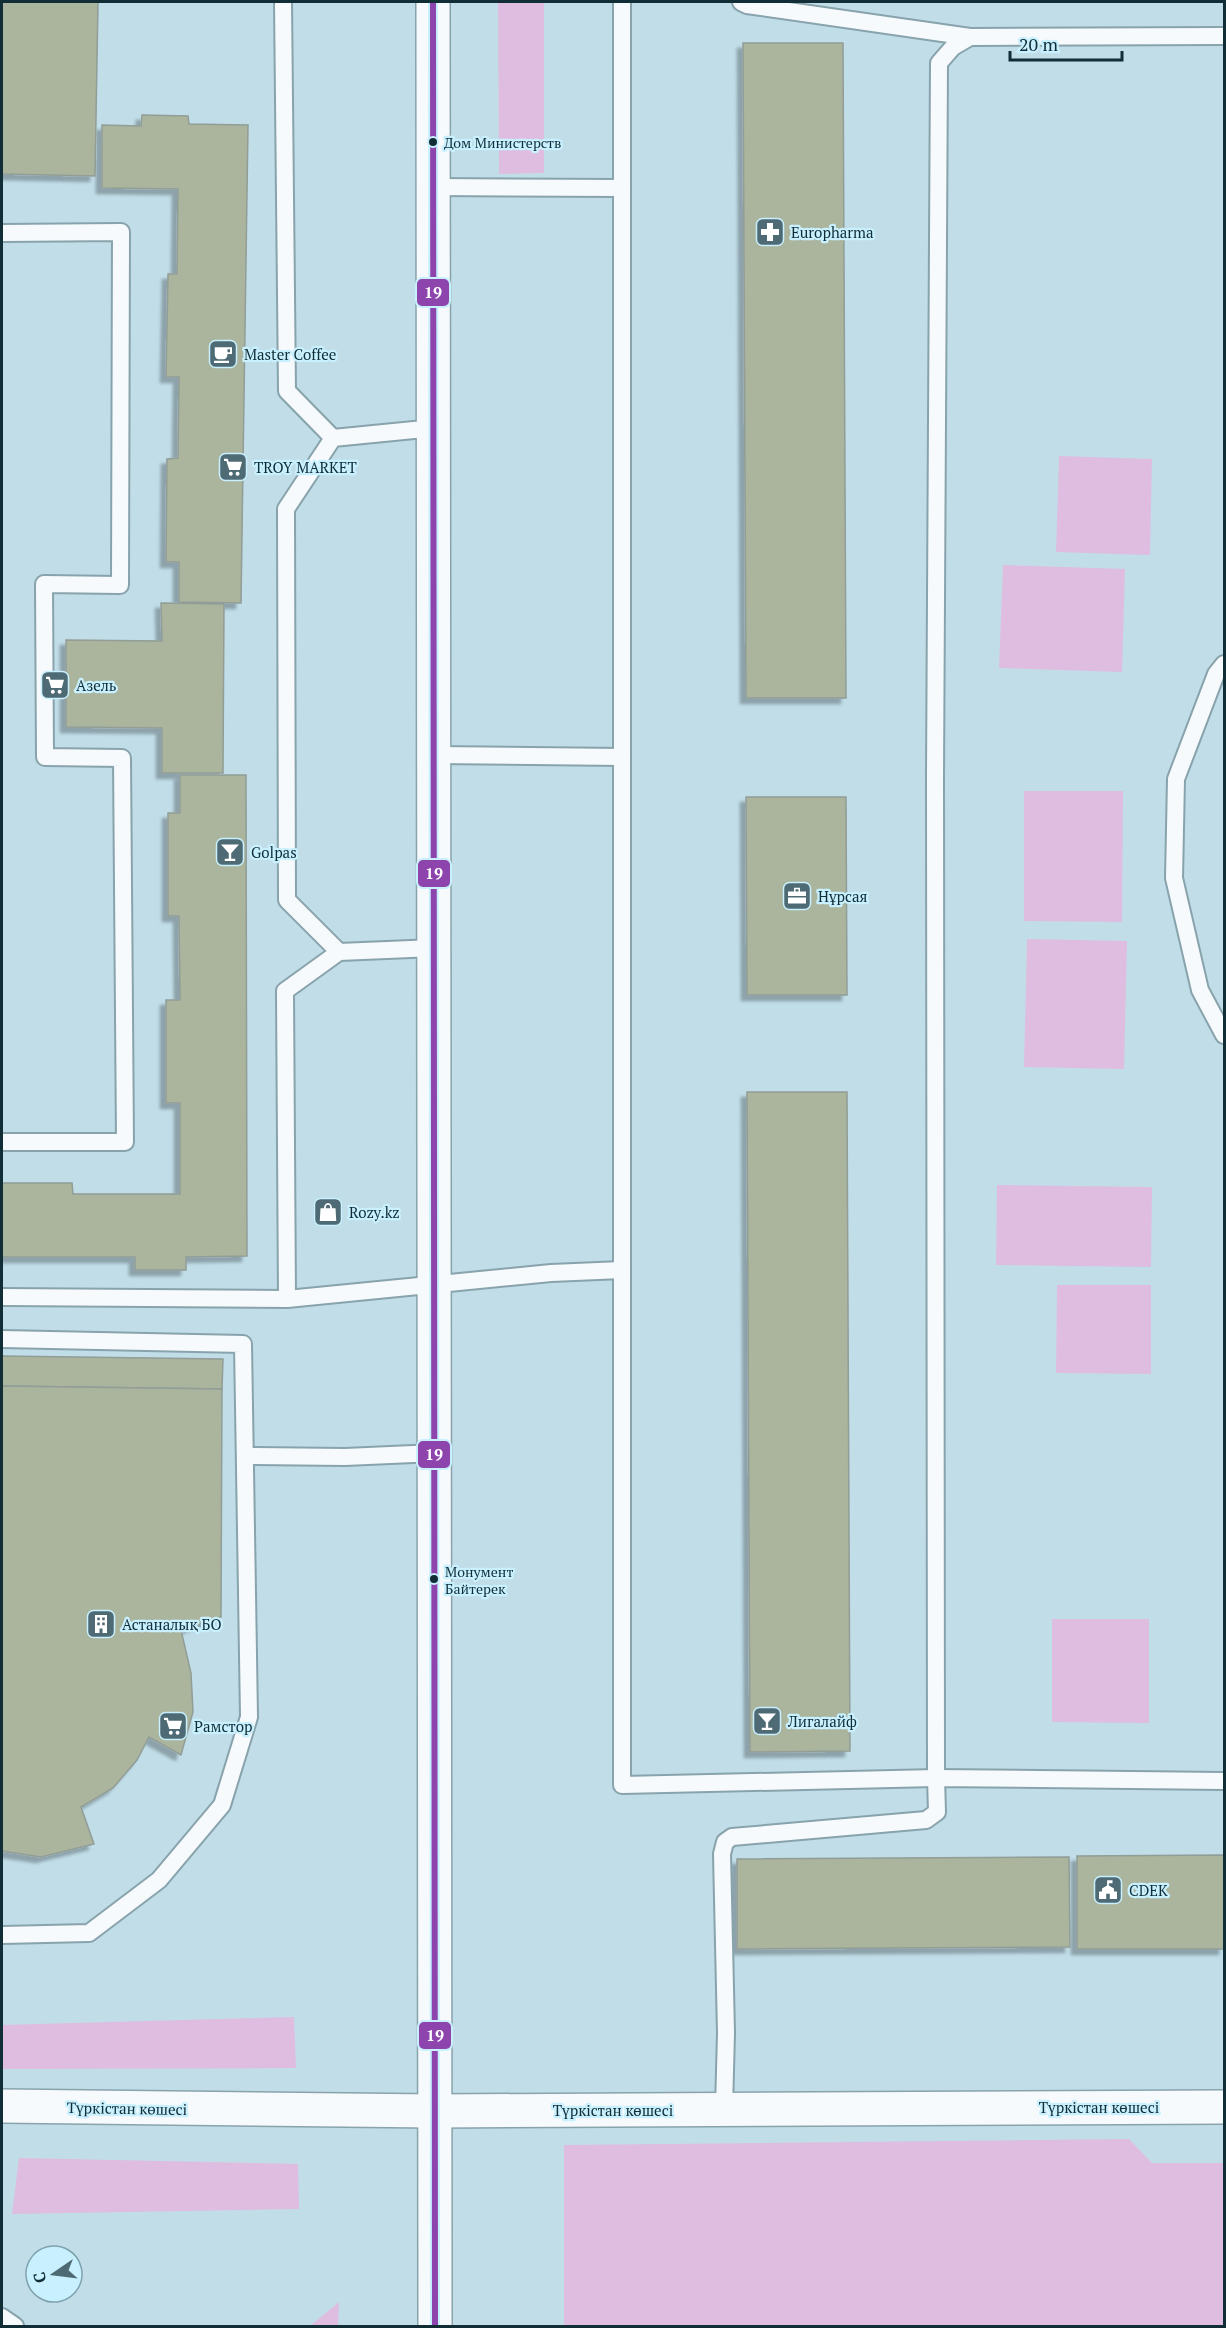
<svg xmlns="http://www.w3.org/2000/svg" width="1226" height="2328" viewBox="0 0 1226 2328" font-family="'PT Serif',serif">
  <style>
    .green { fill: #dfbde0 }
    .building { fill: #abb49c; stroke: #919d97; stroke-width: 1.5; filter: url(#shadow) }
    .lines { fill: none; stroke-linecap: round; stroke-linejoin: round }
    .lane-casing { stroke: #88a3ac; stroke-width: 20 }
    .secondary-casing { stroke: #88a3ac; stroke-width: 36 }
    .lane { stroke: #f6fafc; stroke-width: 16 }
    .secondary { stroke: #f6fafc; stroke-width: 33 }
    .bus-1-casing { stroke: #c8f0fe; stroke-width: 10 }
    .bus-1 { stroke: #8e44ad; stroke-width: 6 }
    .bus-dot { fill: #112e37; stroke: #c8f0fe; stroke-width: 2 }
    .labels { text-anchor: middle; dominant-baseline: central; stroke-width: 4.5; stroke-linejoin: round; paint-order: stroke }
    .bus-label { font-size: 14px; fill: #112e37; stroke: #c8f0fe; text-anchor: start }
    .poi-label { font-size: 15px; fill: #112e37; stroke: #c8f0fe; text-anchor: start }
    .street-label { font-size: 15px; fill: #112e37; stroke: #c8f0fe }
    .line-badge { stroke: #c8f0fe; stroke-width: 2 }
    .badge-label { font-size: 16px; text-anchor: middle; font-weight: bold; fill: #fff }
  </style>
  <defs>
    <filter id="shadow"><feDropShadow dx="-5.5" dy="5.5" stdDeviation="1.5" flood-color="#0004"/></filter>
  </defs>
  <rect width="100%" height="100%" fill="#c0dde8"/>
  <g class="green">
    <path d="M498,2h46v171l-45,1z"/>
    <path d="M1059,456l93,3 -2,96 -94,-3z"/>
    <path d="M1003,565l122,4 -3,103 -123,-4z"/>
    <path d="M1024,791h99l-1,131 -98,-1z"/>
    <path d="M1027,939l100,2 -3,128 -100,-2z"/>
    <path d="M997,1185l155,2 -1,80 -155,-2z"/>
    <path d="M1057,1285h94v89l-95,-1z"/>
    <path d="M1052,1619h97v104l-97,-1z"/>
    <path d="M294,2017l2,51 -294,1v-44z"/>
    <path d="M1129,2139l23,24h72v163h-660v-181z"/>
    <path d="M19,2158l279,6 1,45 -287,5z"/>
    <path d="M339,2302l-1,24h-28z"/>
  </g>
  <g class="building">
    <path d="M2,2h96l-3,174 -93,-2z"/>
    <path d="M743,43h100l3,655h-100z"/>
    <path d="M142,115l46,1 1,8 59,1 -7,478 -62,-1v-40h-13l1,-103 11,-1 1,-81h-13l2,-103h9l1,-85 -76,-1v-63l39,1z"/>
    <path d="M161,603l63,1 -1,169h-61v-45l-96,-1v-87l96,1z"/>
    <path d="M180,775h66l1,481 -61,1v13h-51v-13h-133v-74h70l1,11h107v-91h-14v-103h14l-1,-84h-11v-103h12z"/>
    <path d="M746,797h100l1,198h-100z"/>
    <path d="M747,1092h100l3,659 -100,1z"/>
    <path d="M2,1356l221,3 -1,30 -220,-3z"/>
    <path d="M2,1386l220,3 -1,228 -40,13 10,43 2,39 -12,43 -32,-18 -12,23 -24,28 -32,19 13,37 -53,13 -39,-6z"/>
    <path d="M1224,1855v94h-147v-93z"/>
    <path d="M1069,1857l1,90 -333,2v-90z"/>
  </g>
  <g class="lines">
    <g class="lane-casing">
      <g id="lane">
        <path d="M283,2l4,389 46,47"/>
        <path d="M622,2v1783l314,-7 -1,-1001 4,-714 14,-16 17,-10 254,-1"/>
        <path d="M741,2l6,3 223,32"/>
        <path d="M433,187l189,1"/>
        <path d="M2,233l119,-1 -1,353 -76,-1 1,173 77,1 3,384h-123"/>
        <path d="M434,428l-101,10 -47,71 1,391 52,52 96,-4"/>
        <path d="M1224,664l-8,10 -40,105 -2,99 26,112 24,45"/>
        <path d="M434,755l188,2"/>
        <path d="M2,1297l285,2 264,-26 71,-3"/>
        <path d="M287,1299l-2,-308 54,-39"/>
        <path d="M2,1339l241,5 6,373 -27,88 -63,75 -70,53 -87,2"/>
        <path d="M245,1456l100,1 91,-4"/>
        <path d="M724,2109l2,-76 -4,-179 3,-12 7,-5 194,-17 11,-8 -1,-34 288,3"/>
        <path d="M2,2317l13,9"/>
      </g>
    </g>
    <g class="secondary-casing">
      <g id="secondary">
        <path d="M433,2l2,2324"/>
        <path d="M2,2106l432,5 790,-4"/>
      </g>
    </g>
    <use href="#lane" class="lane"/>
    <use href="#secondary" class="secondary"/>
    <g class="bus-1-casing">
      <path id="bus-1" d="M433,2l2,2324"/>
    </g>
    <use href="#bus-1" class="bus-1"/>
  </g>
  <defs>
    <g id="pharmacy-square" transform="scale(1.5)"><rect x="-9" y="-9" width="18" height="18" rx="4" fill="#4e6b75" stroke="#c8f0fe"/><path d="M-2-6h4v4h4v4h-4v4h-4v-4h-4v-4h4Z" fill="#fff"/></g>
    <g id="cafe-square" transform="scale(1.5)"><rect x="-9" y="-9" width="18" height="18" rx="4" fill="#4e6b75" stroke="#c8f0fe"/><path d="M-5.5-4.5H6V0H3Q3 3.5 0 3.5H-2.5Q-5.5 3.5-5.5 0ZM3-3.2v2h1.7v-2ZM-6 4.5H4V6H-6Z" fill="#fff"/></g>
    <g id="supermarket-square" transform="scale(1.5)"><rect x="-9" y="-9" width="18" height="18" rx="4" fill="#4e6b75" stroke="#c8f0fe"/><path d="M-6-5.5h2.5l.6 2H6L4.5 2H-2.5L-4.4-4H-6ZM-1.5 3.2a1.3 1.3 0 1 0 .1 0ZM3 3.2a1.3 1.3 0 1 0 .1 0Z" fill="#fff"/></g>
    <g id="bar-square" transform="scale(1.5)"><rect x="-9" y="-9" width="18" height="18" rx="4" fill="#4e6b75" stroke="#c8f0fe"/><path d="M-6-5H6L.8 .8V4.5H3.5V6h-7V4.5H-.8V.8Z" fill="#fff"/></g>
    <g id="office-square" transform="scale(1.5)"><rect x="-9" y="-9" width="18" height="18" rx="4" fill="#4e6b75" stroke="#c8f0fe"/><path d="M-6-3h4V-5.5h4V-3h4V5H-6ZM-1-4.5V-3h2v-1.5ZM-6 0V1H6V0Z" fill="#fff"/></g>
    <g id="shop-square" transform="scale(1.5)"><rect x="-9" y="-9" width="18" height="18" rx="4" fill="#4e6b75" stroke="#c8f0fe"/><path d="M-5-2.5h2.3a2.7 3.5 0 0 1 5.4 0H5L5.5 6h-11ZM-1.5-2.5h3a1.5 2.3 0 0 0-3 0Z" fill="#fff"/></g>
    <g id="building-square" transform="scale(1.5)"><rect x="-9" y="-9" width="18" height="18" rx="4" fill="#4e6b75" stroke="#c8f0fe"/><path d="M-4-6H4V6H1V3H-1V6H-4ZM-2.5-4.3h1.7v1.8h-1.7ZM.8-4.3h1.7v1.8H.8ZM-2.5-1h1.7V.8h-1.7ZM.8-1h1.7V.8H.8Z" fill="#fff"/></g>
    <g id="civic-square" transform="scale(1.5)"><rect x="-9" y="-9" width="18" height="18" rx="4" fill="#4e6b75" stroke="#c8f0fe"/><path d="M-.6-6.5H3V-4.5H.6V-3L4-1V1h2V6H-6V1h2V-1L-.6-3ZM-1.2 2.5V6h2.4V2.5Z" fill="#fff"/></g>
  </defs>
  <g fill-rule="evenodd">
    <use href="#pharmacy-square" x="770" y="232"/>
    <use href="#cafe-square" x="223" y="354"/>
    <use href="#supermarket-square" x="233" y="467"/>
    <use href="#supermarket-square" x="55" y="685"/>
    <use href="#bar-square" x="230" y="852"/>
    <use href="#office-square" x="797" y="896"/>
    <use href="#shop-square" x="328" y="1212"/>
    <use href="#building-square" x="101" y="1624"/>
    <use href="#bar-square" x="767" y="1721"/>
    <use href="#supermarket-square" x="173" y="1726"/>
    <use href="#civic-square" x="1108" y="1890"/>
  </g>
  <g class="bus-dot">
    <circle cx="433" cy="142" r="5"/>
    <circle cx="434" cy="1579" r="5"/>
  </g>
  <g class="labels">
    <g class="bus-label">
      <text x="444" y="142">Дом Министерств</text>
      <text x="445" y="1571">Монумент<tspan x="445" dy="17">Байтерек</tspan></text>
    </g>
    <g class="poi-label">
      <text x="791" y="232">Europharma</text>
      <text x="244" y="354">Master Coffee</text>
      <text x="254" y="467">TROY MARKET</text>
      <text x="76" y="685">Азель</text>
      <text x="251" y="852">Golpas</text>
      <text x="818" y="896">Нұрсая</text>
      <text x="349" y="1212">Rozy.kz</text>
      <text x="122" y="1624">Астаналық БО</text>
      <text x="788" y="1721">Лигалайф</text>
      <text x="194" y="1726">Рамстор</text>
      <text x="1129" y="1890">CDEK</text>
    </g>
    <g class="street-label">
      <text x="1099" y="2107">Түркістан көшесі</text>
      <text transform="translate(127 2108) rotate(1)">Түркістан көшесі</text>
      <text x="613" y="2110">Түркістан көшесі</text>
    </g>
  </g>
  <g class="line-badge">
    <rect x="416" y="278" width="34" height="29" rx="6" fill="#8e44ad"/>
    <rect x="417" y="859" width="34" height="29" rx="6" fill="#8e44ad"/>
    <rect x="417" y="1440" width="34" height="29" rx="6" fill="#8e44ad"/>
    <rect x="418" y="2021" width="34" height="29" rx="6" fill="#8e44ad"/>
  </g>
  <g class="badge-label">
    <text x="433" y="298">19</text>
    <text x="434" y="879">19</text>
    <text x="434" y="1460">19</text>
    <text x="435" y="2041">19</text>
  </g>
  <rect width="1226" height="2328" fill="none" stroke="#112e37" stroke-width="6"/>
  <g transform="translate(54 2274) rotate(256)"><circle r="28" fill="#c8f0fe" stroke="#7fa2ae" stroke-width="1.5"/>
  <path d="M0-4.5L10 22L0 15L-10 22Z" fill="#4e6b75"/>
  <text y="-9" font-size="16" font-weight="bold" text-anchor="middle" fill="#112e37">С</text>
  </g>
  <path d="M1010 51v9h112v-9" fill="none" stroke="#112e37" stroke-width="3"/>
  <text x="1019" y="51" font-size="18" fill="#112e37" stroke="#c8f0fe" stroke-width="4.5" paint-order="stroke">20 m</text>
</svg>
